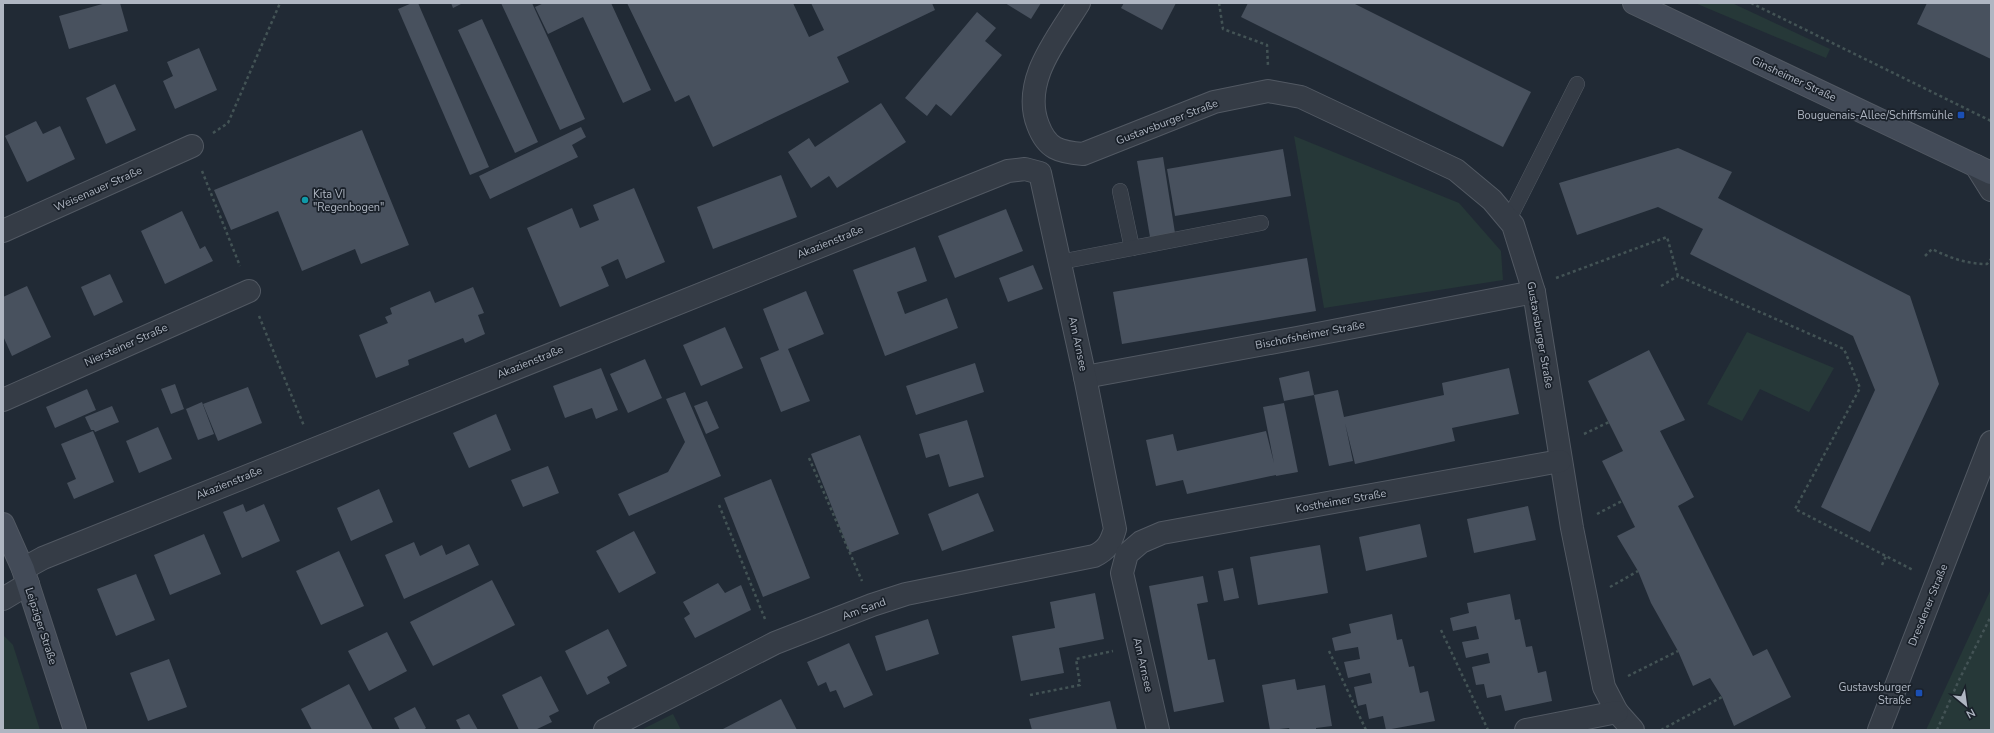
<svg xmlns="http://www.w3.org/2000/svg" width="1994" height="733" viewBox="0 0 1994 733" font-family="'Nunito Sans',sans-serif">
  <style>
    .green { fill: #263838 }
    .building { fill: #48515e }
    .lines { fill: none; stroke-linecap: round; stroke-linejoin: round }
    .lane-casing { stroke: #525963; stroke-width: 16 }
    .street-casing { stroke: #525963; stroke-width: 24 }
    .secondary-casing { stroke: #525963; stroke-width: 24 }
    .path { stroke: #435355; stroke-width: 2.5; stroke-dasharray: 3 3; stroke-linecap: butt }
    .lane { stroke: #353c46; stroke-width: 15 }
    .street { stroke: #353c46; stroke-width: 22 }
    .secondary { stroke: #434b58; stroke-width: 22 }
    .transit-dot { fill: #1a4fb4; stroke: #1a212a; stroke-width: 1.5 }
    .culture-dot { fill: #0f9aa8; stroke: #1a212a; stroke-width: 1.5 }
    .labels { text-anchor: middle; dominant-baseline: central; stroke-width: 3.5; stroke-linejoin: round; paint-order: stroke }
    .street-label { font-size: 11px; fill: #afb6c2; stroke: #1a212a }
    .poi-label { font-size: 11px; fill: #afb6c2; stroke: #1a212a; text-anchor: end }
  </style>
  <rect width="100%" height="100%" fill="#212a35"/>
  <g class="green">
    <path d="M1695,3h37l98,46 -4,9z"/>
    <path d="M1294,136l165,67 42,48 2,29 -179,28z"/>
    <path d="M1747,332l87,36 -25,44 -49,-23 -18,32 -35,-17z"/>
    <path d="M1991,589v141h-65z"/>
    <path d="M3,635l10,10 27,85h-37z"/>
    <path d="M673,714l8,16h-40z"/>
  </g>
  <g class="building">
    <path d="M106,3h14l8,28 -59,18 -10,-33z"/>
    <path d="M412,3h6l71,164 -19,8 -72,-166z"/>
    <path d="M451,3h12l-10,5z"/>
    <path d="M501,3h31l53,116 -25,11z"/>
    <path d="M544,3h67l40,87 -28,13 -40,-86 -35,17 -13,-27z"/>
    <path d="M627,3h166l16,34 15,-7 -13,-27h121l3,7 -98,47 12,25 -136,65 -24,-52 -14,7z"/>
    <path d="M1005,3h36l-10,16z"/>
    <path d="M1124,3h52l-14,27 -41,-22z"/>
    <path d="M1248,3h105l178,89 -28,55 -262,-130z"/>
    <path d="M1927,3h64v56l-74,-35z"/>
    <path d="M977,12l19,16 -11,13 17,14 -51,61 -15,-12 -9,12 -22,-18z"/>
    <path d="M482,19l56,123 -23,11 -57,-123z"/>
    <path d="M199,48l18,42 -42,19 -12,-28 10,-5 -6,-14z"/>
    <path d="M115,84l21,46 -30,14 -20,-46z"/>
    <path d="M881,103l25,39 -69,46 -8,-12 -18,12 -23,-36 21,-14 6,9z"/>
    <path d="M36,121l7,13 17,-8 15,33 -48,23 -22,-46z"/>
    <path d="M581,127l5,10 -14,8 6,12 -88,42 -11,-23z"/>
    <path d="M362,130l47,115 -48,19 -6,-15 -53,22 -24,-60 -47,19 -17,-40z"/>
    <path d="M1678,148l54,24 -14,26 192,98 29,88 -69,148 -49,-25 54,-117 -22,-54 -163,-82 13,-25 -45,-22 -81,28 -18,-52z"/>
    <path d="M1283,149l8,47 -116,20 -8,-47z"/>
    <path d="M1163,157l12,76 -25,4 -13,-76z"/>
    <path d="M781,175l16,42 -84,32 -16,-42z"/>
    <path d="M634,188l31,74 -39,17 -8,-20 -17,8 8,19 -49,21 -33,-79 45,-20 8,20 19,-8 -6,-15z"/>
    <path d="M1006,209l17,42 -68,27 -17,-42z"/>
    <path d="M182,211l18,38 5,-3 8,15 -48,23 -24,-53z"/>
    <path d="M915,247l12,34 -30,11 8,22 42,-16 11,30 -73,28 -32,-86z"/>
    <path d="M1307,258l9,53 -194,33 -9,-52z"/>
    <path d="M1033,265l10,24 -35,13 -9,-24z"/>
    <path d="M110,274l13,28 -29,14 -13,-29z"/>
    <path d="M27,286l24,51 -39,19 -9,-20v-39z"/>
    <path d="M473,287l11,26 -6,2 7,19 -20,9 -2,-5 -55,22 1,5 -33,13 -17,-43 29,-12 -3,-6 7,-3 -2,-6 40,-17 5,12z"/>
    <path d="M806,291l18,43 -36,15 22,52 -29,11 -21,-54 19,-8 -16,-41z"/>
    <path d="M725,327l18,41 -42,18 -18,-41z"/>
    <path d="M1649,350l36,70 -25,11 34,66 -16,9 75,150 14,-7 24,48 -57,29 -12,-29 -12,-19 -17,8 -15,-35 -27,-48 -13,-32 -21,-35 18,-9 -33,-66 21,-10 -35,-70z"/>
    <path d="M645,359l17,39 -34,15 -18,-39z"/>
    <path d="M975,363l9,29 -68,23 -10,-29z"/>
    <path d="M601,368l17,42 -22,9 -4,-11 -27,10 -12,-32z"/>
    <path d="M1509,368l10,46 -67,14 3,13 -100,23 -10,-41 8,38 -24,5 -15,-71 24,-5 6,27 100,-22 -2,-12z"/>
    <path d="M1309,371l5,24 -30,6 -5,-23z"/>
    <path d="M175,384l9,25 -13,5 -10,-25z"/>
    <path d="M248,387l14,36 -44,18 -15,-37z"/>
    <path d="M87,389l9,21 -41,18 -9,-21z"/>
    <path d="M685,392l36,84 -92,40 -11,-22 50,-22 17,-30 -19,-43z"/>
    <path d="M707,401l12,27 -13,6 -12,-28z"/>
    <path d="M202,402l12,32 -16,6 -12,-31z"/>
    <path d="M1284,403l14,69 -22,4v-1l-89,19 -4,-14 -27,6 -10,-46 27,-6 4,17 89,-20 8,32 -11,-56z"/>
    <path d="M112,406l7,16 -24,10 -1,-2h-3l-6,-13z"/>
    <path d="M496,414l15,36 -42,18 -16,-35z"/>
    <path d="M967,420l17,57 -35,10 -10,-33 -13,4 -7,-24z"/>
    <path d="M158,427l14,32 -33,14 -13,-32z"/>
    <path d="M93,431l21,51 -40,17 -7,-16 9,-4 -15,-35z"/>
    <path d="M860,435l39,99 -49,19 -39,-99z"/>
    <path d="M548,466l11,27 -36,14 -12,-27z"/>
    <path d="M771,479l39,99 -47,19 -39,-99z"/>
    <path d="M379,489l14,33 -42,19 -14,-33z"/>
    <path d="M978,493l16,38 -52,20 -14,-37z"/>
    <path d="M243,504l3,8 18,-8 16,37 -38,17 -19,-46z"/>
    <path d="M1528,506l8,34 -62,13 -7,-34z"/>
    <path d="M1420,524l7,33 -61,14 -7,-34z"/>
    <path d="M634,531l22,42 -37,20 -23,-42z"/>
    <path d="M204,534l17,40 -51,21 -16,-40z"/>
    <path d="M414,542l6,14 22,-11 4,10 23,-11 10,21 -75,34 -19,-44z"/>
    <path d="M1320,545l8,48 -70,12 -8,-48z"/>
    <path d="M339,551l25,55 -43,19 -25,-54z"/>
    <path d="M1233,568l6,30 -15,3 -6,-30z"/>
    <path d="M136,574l19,46 -39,16 -19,-47z"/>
    <path d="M1203,576l5,26 -11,2 11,56 7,-1 9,43 -50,10 -25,-126z"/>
    <path d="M492,580l23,45 -82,41 -23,-44z"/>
    <path d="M718,583l7,10 16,-8 10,25 -56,28 -11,-20 6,-4 -7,-12z"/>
    <path d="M1095,593l9,46 -45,9 5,25 -43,8 -9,-45 43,-8 -5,-26z"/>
    <path d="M1510,594l5,26 5,-1 6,28 6,-1 6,27 8,-2 6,30 -47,10 -4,-16 -14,3 -3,-14 -8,1 -4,-18 18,-4 -2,-10 -22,5 -4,-16 17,-3 -3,-13 -23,5 -3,-13 19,-5 -2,-10z"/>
    <path d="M1392,614l5,26 5,-1 7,28 5,-1 6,27 8,-2 7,30 -49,9 -3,-14 -14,3 -3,-15 -8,2 -4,-19 18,-4 -2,-10 -22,5 -4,-16 16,-3 -2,-12 -23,4 -3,-13 19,-5 -2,-9z"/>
    <path d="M928,619l11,35 -53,17 -11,-35z"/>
    <path d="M608,629l19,37 -20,11 3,6 -23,12 -22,-44z"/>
    <path d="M387,632l20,39 -38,20 -21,-40z"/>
    <path d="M849,643l24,52 -29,13 -8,-18 -6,2 -4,-10 -8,4 -11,-24z"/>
    <path d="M169,659l18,48 -39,14 -18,-48z"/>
    <path d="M541,676l18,35 -10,5 3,6 -17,8h-16l-17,-35z"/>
    <path d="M1295,679l2,11 28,-5 7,41 -16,2v2h-26l-1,-2 -19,2 -8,-45z"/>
    <path d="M349,684l24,46h-61l-11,-21z"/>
    <path d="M781,699l16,31h-76z"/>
    <path d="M1110,701l7,29h-85l-3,-11z"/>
    <path d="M415,707l11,21 -3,2h-23l-6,-12z"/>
    <path d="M469,714l9,16h-17l-5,-10z"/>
  </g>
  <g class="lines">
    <g class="lane-casing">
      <g id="lane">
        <path d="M1120,191l12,57"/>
        <path d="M1509,219l68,-135"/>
        <path d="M1060,262l201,-39"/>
      </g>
    </g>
    <g class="street-casing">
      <g id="street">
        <path d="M1079,3c-22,36 -58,78 -41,122 9,24 21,27 45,29l131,-52 54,-11 33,6 155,73 36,30 21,25 21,67 38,236 32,159 13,25 16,18"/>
        <path d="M1976,166l15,24"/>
        <path d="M3,231l189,-85"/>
        <path d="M1085,377l212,-39 237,-46"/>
        <path d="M3,400l246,-109"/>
        <path d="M23,569l20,-11 965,-387 17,-2 15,4 45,204 30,152c-4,14 -8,21 -21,27l-188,38 -34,11 -97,38 -170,87"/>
        <path d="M3,599l25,-15"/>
        <path d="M1158,730l-36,-157 5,-19 14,-12 21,-9 398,-72"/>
        <path d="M1526,730l91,-18"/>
        <path d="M1879,730l112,-288"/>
      </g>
    </g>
    <g class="secondary-casing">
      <g id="secondary">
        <path d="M1634,3l357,170"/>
        <path d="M3,524l20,45 52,161"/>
      </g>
    </g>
    <g class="path">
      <path d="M1219,3l4,26 44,16 1,21"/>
      <path d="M1751,3l240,118"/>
      <path d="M213,133l15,-10 52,-120"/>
      <path d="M202,171l38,95"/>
      <path d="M1925,256l7,-7c18,9 35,15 55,15l4,-5"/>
      <path d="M1556,278l111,-41 11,39 166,73 16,39 -65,121 118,61"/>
      <path d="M1661,286l17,-10"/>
      <path d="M259,316l45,110"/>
      <path d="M1584,434l25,-12"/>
      <path d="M809,458l53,123"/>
      <path d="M719,505l46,114"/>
      <path d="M1597,514l25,-13"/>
      <path d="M1882,565l4,-9"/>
      <path d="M1610,587l28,-16"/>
      <path d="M1441,630l47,100"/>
      <path d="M1329,651l37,79"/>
      <path d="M1628,676l50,-25"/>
      <path d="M1030,695l50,-10 -4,-26 37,-8"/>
      <path d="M1661,730l61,-33"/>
      <path d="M1937,730l22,-50 32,-64"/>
    </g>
    <use href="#lane" class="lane"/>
    <use href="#street" class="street"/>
    <use href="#secondary" class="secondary"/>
  </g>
  <g class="transit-dot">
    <rect x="1957" y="111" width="8" height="8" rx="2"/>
    <rect x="1915" y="689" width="8" height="8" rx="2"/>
  </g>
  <circle class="culture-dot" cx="305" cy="200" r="4"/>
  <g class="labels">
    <g class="street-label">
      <text transform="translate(1794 79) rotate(25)">Ginsheimer Straße</text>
      <text transform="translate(1167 122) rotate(-21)">Gustavsburger Straße</text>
      <text transform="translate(98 189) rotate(-24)">Weisenauer Straße</text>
      <text transform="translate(830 242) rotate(-22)">Akazienstraße</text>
      <text transform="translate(1310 335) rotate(-11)">Bischofsheimer Straße</text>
      <text transform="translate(1540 335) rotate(80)">Gustavsburger Straße</text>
      <text transform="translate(1078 344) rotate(78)">Am Arnsee</text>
      <text transform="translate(126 345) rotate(-24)">Niersteiner Straße</text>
      <text transform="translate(530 362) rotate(-22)">Akazienstraße</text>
      <text transform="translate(229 483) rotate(-22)">Akazienstraße</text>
      <text transform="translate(1341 501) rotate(-10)">Kostheimer Straße</text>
      <text transform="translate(1928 605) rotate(-68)">Dresdener Straße</text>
      <text transform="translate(864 609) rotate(-20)">Am Sand</text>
      <text transform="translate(41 626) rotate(72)">Leipziger Straße</text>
      <text transform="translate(1143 665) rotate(77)">Am Arnsee</text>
    </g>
    <g class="poi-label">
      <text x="1953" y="115">Bouguenais-Allee/Schiffsmühle</text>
      <text x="313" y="194" text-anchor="start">Kita VI<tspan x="313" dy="13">"Regenbogen"</tspan></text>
      <text x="1911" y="687">Gustavsburger<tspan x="1911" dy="13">Straße</tspan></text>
    </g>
  </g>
  <rect width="1994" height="733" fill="none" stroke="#afb6c2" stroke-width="8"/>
  <g transform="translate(1966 705) rotate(151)" stroke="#1a212a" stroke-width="3" paint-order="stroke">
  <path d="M0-3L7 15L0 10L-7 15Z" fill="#afb6c2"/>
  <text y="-6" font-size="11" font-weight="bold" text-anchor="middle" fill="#afb6c2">N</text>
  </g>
</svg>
